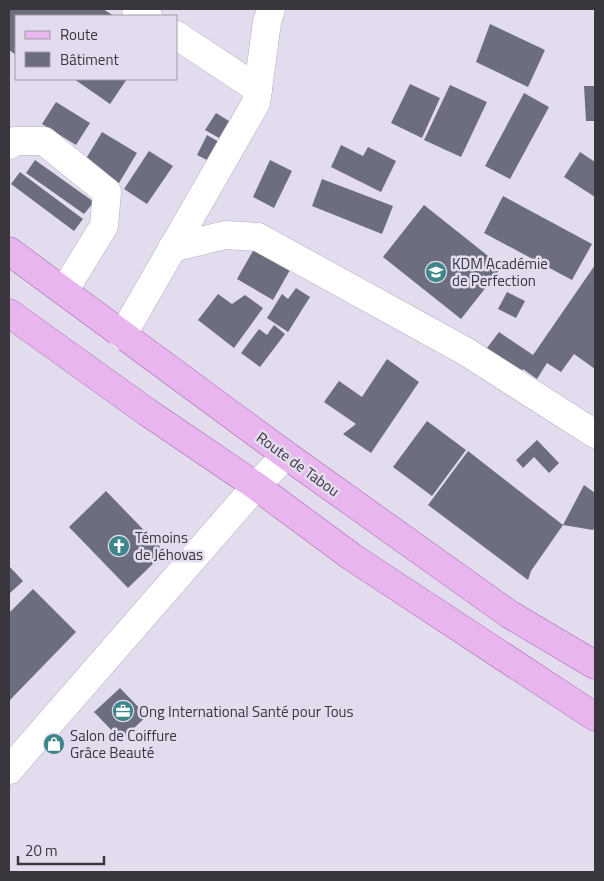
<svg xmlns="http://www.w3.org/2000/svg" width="604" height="881" viewBox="0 0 604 881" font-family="'Titillium Web',sans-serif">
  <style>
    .building { fill: #6c6d7e }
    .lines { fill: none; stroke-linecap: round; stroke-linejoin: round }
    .minor-casing { stroke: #b4aebf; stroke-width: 29 }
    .major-casing { stroke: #a268a9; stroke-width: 29 }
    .minor { stroke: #fff; stroke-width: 28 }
    .major { stroke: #e9b5ee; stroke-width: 28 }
    .labels { text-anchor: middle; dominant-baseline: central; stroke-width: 5; stroke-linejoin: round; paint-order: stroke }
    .poi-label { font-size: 15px; fill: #39363d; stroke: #e3dcee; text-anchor: start }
    .street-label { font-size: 15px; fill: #39363d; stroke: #e3dcee }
  </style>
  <rect width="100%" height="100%" fill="#e3dcee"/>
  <g class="building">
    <path d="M9,9h94l11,7h-98v39l-7,-5z"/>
    <path d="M490,24l55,26 -17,37 -52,-25z"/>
    <path d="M74,79h53l-17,25z"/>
    <path d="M410,84l30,14 -18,40 -31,-15z"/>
    <path d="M450,85l37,17 -26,55 -37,-17z"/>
    <path d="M584,86h11v35h-9z"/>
    <path d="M524,93l25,14 -39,72 -25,-13z"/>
    <path d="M56,102l34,21 -14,22 -34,-21z"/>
    <path d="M216,113l13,8 -10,17 -14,-8z"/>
    <path d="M102,132l35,21 -18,30 -35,-21z"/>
    <path d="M207,135l12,7 -10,19 -12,-6z"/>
    <path d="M341,145l22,11 5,-9 28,14 -15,31 -50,-25z"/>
    <path d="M149,151l24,15 -26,38 -23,-15z"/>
    <path d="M580,152l15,10v35l-31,-20z"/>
    <path d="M35,160l59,42 -10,12 -58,-41z"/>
    <path d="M270,160l22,11 -18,37 -21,-11z"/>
    <path d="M20,172l63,47 -9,12 -63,-47z"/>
    <path d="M322,179l71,27 -11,28 -70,-28z"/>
    <path d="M503,196l89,48 -20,36 -88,-47z"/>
    <path d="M424,205l78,62 -41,52 -78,-62z"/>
    <path d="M254,249l36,21 -17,30 -36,-21z"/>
    <path d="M595,265v104l-21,-15 -13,18 -14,-9 -10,16 -14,-10 -4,7 -35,-24 15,-20 34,23z"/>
    <path d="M296,288l14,9 -22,35 -21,-14 15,-24 6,5z"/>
    <path d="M507,292l18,9 -9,17 -18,-9z"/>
    <path d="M218,294l14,10 13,-9 18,13 -29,40 -36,-28z"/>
    <path d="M274,325l11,9 -25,33 -19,-14 18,-24 8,6z"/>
    <path d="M387,359l32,23 -48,71 -28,-19 13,-10 -32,-22 15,-21 23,16z"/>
    <path d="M427,421l39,29 -34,46 -39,-29z"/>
    <path d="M537,440l22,23 -10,10 -15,-16 -11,11 -7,-8z"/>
    <path d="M468,451l95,74 -32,46 -3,9 -100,-75z"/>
    <path d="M584,485l11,8v33l-2,4 -30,-5z"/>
    <path d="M106,491l59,61 -37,36 -59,-61z"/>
    <path d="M9,566l14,15 -14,13z"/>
    <path d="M33,589l43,43 -67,69v-88z"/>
    <path d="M120,688l27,28 -26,24 -27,-28z"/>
  </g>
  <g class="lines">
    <g class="minor-casing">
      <g id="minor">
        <path d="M136,9l12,7"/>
        <path d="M176,35l82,54"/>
        <path d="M9,145l6,-4h29l63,51 -3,34 -40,65"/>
        <path d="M172,248l53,-13 33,2 207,114 130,83"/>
        <path d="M122,336l134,-233 11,-81 4,-13"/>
        <path d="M9,770l247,-284 30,-31"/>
      </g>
    </g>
    <g class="major-casing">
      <g id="major">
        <path d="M9,251l277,204 223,159 86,51"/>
        <path d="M9,313l138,99 109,74 96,71 243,160"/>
      </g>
    </g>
    <use href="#minor" class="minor"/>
    <use href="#major" class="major"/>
  </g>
  <defs>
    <g id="school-disc" transform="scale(1.125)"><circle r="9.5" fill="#3e868a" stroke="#e3dcee"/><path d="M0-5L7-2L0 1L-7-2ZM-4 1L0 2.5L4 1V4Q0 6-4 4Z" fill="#fff"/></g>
    <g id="church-disc" transform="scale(1.125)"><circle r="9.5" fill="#3e868a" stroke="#e3dcee"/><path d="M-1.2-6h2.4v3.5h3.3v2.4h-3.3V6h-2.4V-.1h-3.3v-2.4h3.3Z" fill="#fff"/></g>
    <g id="office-disc" transform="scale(1.125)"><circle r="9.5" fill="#3e868a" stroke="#e3dcee"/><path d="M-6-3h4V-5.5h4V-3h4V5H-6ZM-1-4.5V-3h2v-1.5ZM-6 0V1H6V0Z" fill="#fff"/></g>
    <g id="shop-disc" transform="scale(1.125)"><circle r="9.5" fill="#3e868a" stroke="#e3dcee"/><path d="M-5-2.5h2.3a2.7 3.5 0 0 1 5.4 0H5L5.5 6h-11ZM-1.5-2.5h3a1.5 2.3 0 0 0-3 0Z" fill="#fff"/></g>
  </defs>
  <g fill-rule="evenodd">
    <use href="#school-disc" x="436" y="272"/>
    <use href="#church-disc" x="119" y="546"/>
    <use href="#office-disc" x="123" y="711"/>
    <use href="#shop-disc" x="54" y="744"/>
  </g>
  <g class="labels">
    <g class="poi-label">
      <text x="452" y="263">KDM Académie<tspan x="452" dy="17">de Perfection</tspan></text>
      <text x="135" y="537">Témoins<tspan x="135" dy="17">de Jéhovas</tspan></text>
      <text x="139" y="711">Ong International Santé pour Tous</text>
      <text x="70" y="735">Salon de Coiffure<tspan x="70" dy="17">Grâce Beauté</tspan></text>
    </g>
    <g class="street-label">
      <text transform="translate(298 464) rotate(36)">Route de Tabou</text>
    </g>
  </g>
  <rect width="604" height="881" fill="none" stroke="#39363d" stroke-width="20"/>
  <rect x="15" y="15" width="162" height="65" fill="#e3dcee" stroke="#9f9aa7"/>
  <rect x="25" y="31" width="25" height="8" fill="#e9b5ee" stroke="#9f9aa7"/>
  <text x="60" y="40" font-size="15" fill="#39363d">Route</text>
  <rect x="25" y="52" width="25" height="15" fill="#6c6d7e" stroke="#9f9aa7"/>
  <text x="60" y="65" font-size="15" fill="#39363d">Bâtiment</text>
  <path d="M18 856v8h86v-8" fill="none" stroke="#39363d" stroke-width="2.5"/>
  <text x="25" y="856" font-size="15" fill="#39363d" stroke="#e3dcee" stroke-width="4" paint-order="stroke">20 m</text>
</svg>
